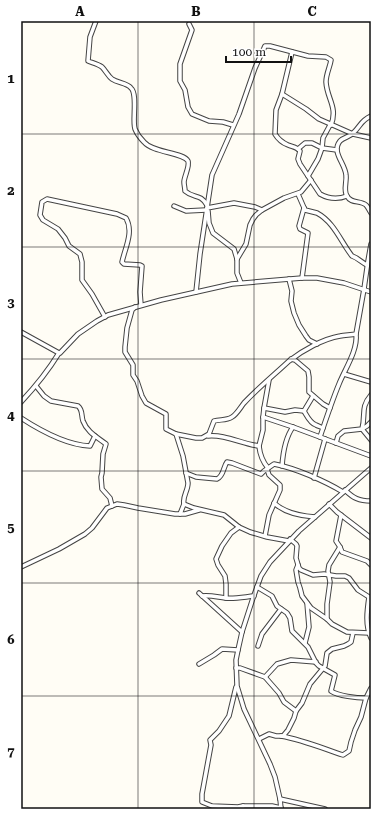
<svg xmlns="http://www.w3.org/2000/svg" width="392" height="830" viewBox="0 0 392 830" font-family="'Roboto Serif',serif">
  <style>
    .lines { fill: none; stroke-linecap: round; stroke-linejoin: round }
    .minor-casing { stroke: #444; stroke-width: 5.5 }
    .minor { stroke: #fff; stroke-width: 3.5 }
    .grid { fill: none; stroke: #111; stroke-width: 1; stroke-opacity: 0.55 }
    .neatline { fill: none; stroke: #111; stroke-width: 1.5 }
    .grid-label { font-size: 13px; text-anchor: middle; font-weight: bold; fill: #111 }
  </style>
  <rect width="100%" height="100%" fill="#fffdf5"/>
  <g class="lines">
    <g class="minor-casing">
      <g id="minor">
        <path d="M96,21l-6,16 -2,24c5,2 10,3 14,6 4,4 6,9 10,12 6,4 15,4 19,9 7,6 1,33 4,41 2,5 6,10 9,13 9,11 39,10 44,19 2,5 -4,16 -4,21 0,3 1,6 1,9 9,8 15,2 22,14"/>
        <path d="M189,24l3,6 -12,34v17l5,9 3,17 4,7 17,7 14,1 10,3"/>
        <path d="M292,52l-10,42 -6,16 -1,24c3,5 8,9 13,11 5,2 9,2 12,6l-2,8 2,5 20,30c9,5 17,6 27,2"/>
        <path d="M282,94l24,15 13,10 34,15 18,4"/>
        <path d="M371,116c-11,5 -10,10 -18,17 -3,4 -9,4 -13,8 -9,11 5,22 6,34 1,7 -3,15 1,21 4,8 13,4 19,9 2,2 3,5 5,8"/>
        <path d="M298,149l7,-6h7l10,5 15,2"/>
        <path d="M308,176l10,-17 4,-11 1,-10 7,-13"/>
        <path d="M298,194l7,16c4,1 8,2 12,3 17,9 24,29 35,43 6,2 9,6 15,9"/>
        <path d="M174,206l12,5 20,-1"/>
        <path d="M207,208l27,-5 21,4 7,3"/>
        <path d="M208,211l1,12 4,10 21,16 3,10v14l4,10"/>
        <path d="M237,259l9,-15 4,-19 3,-6 3,-4 6,-5 22,-12 17,-6 10,-12"/>
        <path d="M302,278l6,-45 -8,-4 -1,-3 5,-18"/>
        <path d="M289,279l3,12 -1,10 3,12 5,12 7,11 3,4 8,4"/>
        <path d="M196,292l4,-38 12,-79 27,-61 16,-46 10,-22h5l38,10 18,1 5,3c-1,7 -5,14 -5,22 1,17 12,25 5,43"/>
        <path d="M135,307l-3,3 -5,18 -2,19v5l8,13v10l4,6 5,15 4,7 20,11v15l10,5 7,22 5,27c0,8 -6,14 -4,21l10,4 30,7 15,12 11,5 17,5 22,4"/>
        <path d="M105,317l-13,-23 -10,-14v-18l-2,-8 -11,-8 -4,-8 -7,-9 -15,-9 -3,-5 2,-13 5,-3 70,15 9,4c8,14 -1,30 -4,44l2,2 16,1 2,1 -2,26 1,13"/>
        <path d="M21,332l38,21"/>
        <path d="M291,359l4,1 13,11 1,6v15l14,12 7,4"/>
        <path d="M344,374l27,8"/>
        <path d="M36,386l8,10 7,5 27,5c5,4 3,9 5,15 4,11 14,16 23,23l-3,10 -1,19 -1,4 1,12 8,9 2,8"/>
        <path d="M313,396l-9,15c3,5 6,12 12,14 2,1 5,2 7,3"/>
        <path d="M21,402c14,-15 27,-31 38,-49h1l18,-19 19,-13 11,-6 7,-2 46,-13 71,-16 70,-6h15l27,5 27,9"/>
        <path d="M264,408l21,4 10,-2 9,1"/>
        <path d="M263,417l30,10 78,29"/>
        <path d="M21,418c20,13 45,27 69,28l5,-10"/>
        <path d="M371,422l-4,4 -5,3 9,11"/>
        <path d="M176,434l20,4h6l7,-4 5,-13c6,-2 12,0 18,-4 5,-3 8,-9 12,-14 14,-15 30,-28 45,-42 14,-11 34,-22 51,-25 5,-1 11,-1 16,-2l8,-45 4,-28 3,-17"/>
        <path d="M208,436c17,-2 34,8 51,10l4,-16v-13l1,-9 5,-28"/>
        <path d="M320,437c6,-18 12,-36 19,-53 6,-15 19,-34 17,-50"/>
        <path d="M336,443l2,-7 6,-5 18,-2c4,-15 -2,-21 9,-34"/>
        <path d="M259,446c1,9 3,15 9,22"/>
        <path d="M282,466c1,-14 3,-28 11,-39"/>
        <path d="M186,473l10,4 21,2c7,-3 6,-12 10,-17l5,1 29,11 3,-3 10,-7c21,4 51,17 69,28"/>
        <path d="M314,478l11,-39"/>
        <path d="M345,490c8,8 14,11 26,11"/>
        <path d="M274,503c11,10 26,13 41,14"/>
        <path d="M329,504l8,8 34,26"/>
        <path d="M180,514l4,-10"/>
        <path d="M341,515l-5,26 4,6 2,5 25,9 4,4"/>
        <path d="M265,536l4,-21 11,-25v-5l-11,-10 -2,-6"/>
        <path d="M290,539l6,5 1,2 -1,12 3,10 2,2 12,5 11,-1 12,2h9l4,2 9,12 11,7c-2,14 -4,28 2,41"/>
        <path d="M298,565l-2,5 2,12 2,6 2,8 9,12 16,11 5,5 15,8 22,1"/>
        <path d="M21,567l38,-18 26,-15 7,-6 15,-20 10,-4 7,1 14,3 37,6h10l14,-4"/>
        <path d="M257,587l15,9 5,10 10,7 3,5 2,13 16,16 8,16 3,3 16,9 -4,16c7,5 26,7 35,7"/>
        <path d="M199,593l43,39"/>
        <path d="M202,596c8,-1 15,1 23,2 9,1 19,-1 29,-2"/>
        <path d="M226,598v-14l-1,-8 -7,-11 -2,-6 6,-13 9,-13 8,-6"/>
        <path d="M327,619v-15l3,-22 -2,-11 1,-6 11,-18"/>
        <path d="M305,643l4,-16 -2,-24"/>
        <path d="M258,646l4,-12 19,-25"/>
        <path d="M199,664l15,-9 8,-6 16,1"/>
        <path d="M236,668h4l25,9 14,16 5,9 12,9"/>
        <path d="M265,677l12,-13 14,-4 25,2"/>
        <path d="M236,687l-7,29 -10,15 -9,9 1,5 -9,49v8l10,4 26,1 5,-1"/>
        <path d="M281,736c22,4 41,12 62,19l6,-4 2,-9 4,-12 6,-13 5,-19 5,-10"/>
        <path d="M259,739l10,-5 7,2h7l5,-6 6,-12 2,-7 6,-8 8,-19 15,-18 2,-13 5,-4 12,-3 4,-2 3,-2 2,-9"/>
        <path d="M280,799l45,10"/>
        <path d="M242,809l1,-3h29l9,2"/>
        <path d="M281,809l-1,-10 -5,-22 -5,-13 -26,-55 -7,-23 -1,-26 2,-10 4,-18 11,-34 8,-22 9,-14 29,-31 72,-63"/>
      </g>
    </g>
    <use href="#minor" class="minor"/>
  </g>
  <path class="grid" d="M138,21v788M254,21v788M21,134h350M21,247h350M21,359h350M21,471h350M21,583h350M21,696h350"/>
  <rect width="392" height="830" fill="none" stroke="#ffffff" stroke-width="44"/>
  <path d="M226 56v6h65v-6" fill="none" stroke="#111111" stroke-width="2"/>
  <text x="232" y="56" font-size="12" fill="#111111" stroke="#ffffff" stroke-width="3" paint-order="stroke">100 m</text>
  <rect x="22" y="22" width="348" height="786" class="neatline"/>
  <g class="grid-label">
    <text x="80" y="16">A</text>
    <text x="196" y="16">B</text>
    <text x="312" y="16">C</text>
    <text x="11" y="83">1</text>
    <text x="11" y="195">2</text>
    <text x="11" y="307">3</text>
    <text x="11" y="420">4</text>
    <text x="11" y="532">5</text>
    <text x="11" y="644">6</text>
    <text x="11" y="756">7</text>
  </g>
</svg>
